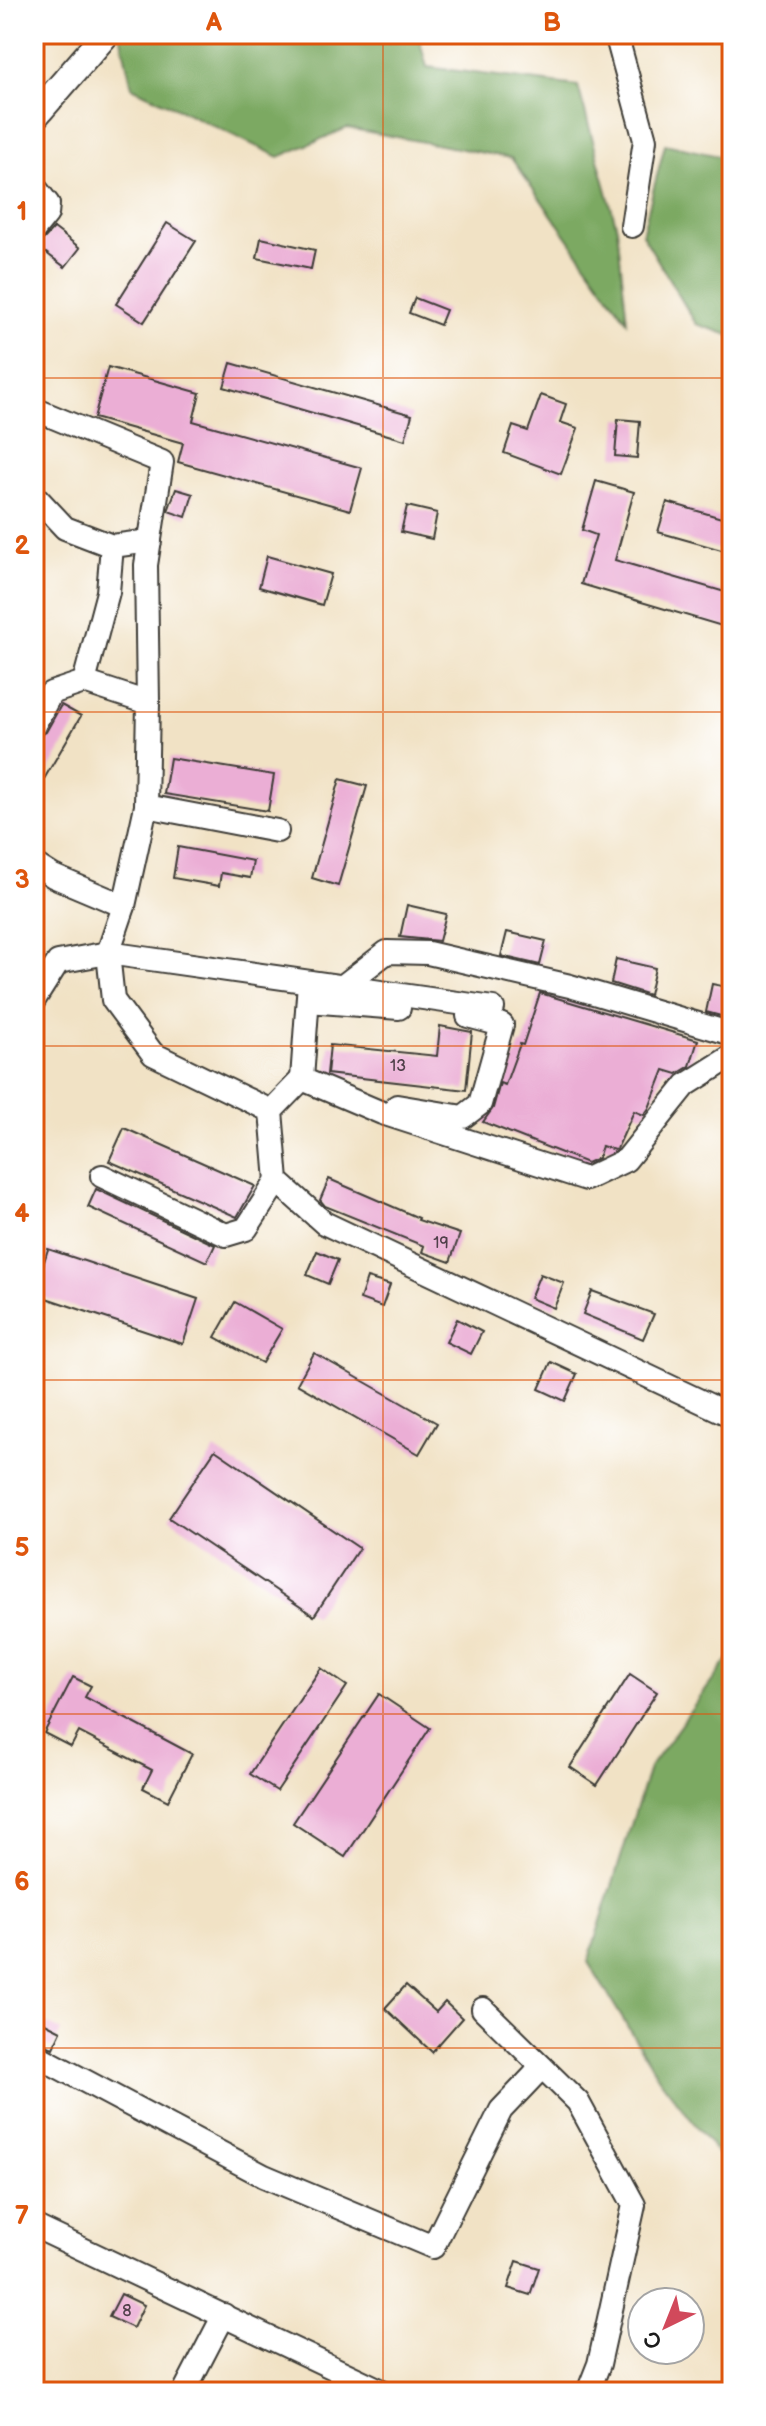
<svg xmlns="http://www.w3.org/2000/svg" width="766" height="2426" viewBox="0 0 766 2426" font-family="'Balsamiq Sans',sans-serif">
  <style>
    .forest { fill: #7ba962; stroke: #4c623f; stroke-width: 2 }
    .building { fill: #ebaed5 }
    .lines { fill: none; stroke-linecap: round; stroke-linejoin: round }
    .minor-casing { stroke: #3c3a35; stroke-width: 26 }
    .major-casing { stroke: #3c3a35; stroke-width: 30 }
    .minor { stroke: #fff; stroke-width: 22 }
    .major { stroke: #fff; stroke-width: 26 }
    .grid { fill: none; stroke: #de560d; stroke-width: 2; stroke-opacity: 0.55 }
    .labels { text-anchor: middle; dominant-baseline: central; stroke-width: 8; stroke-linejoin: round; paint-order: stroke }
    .number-label { font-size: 16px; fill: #50404a }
    .neatline { fill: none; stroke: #de560d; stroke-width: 3 }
    .grid-label { font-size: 26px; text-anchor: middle; font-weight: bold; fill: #de560d }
  </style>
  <rect width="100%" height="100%" fill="#fff"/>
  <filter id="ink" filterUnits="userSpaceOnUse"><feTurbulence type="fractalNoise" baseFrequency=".0125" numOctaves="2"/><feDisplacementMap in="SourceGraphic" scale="16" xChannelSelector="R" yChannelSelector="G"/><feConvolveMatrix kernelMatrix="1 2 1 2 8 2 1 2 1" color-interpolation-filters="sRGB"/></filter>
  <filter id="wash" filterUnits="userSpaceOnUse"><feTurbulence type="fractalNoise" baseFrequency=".006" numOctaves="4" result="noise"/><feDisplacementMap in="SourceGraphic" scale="32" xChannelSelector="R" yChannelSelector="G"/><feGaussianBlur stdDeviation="1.8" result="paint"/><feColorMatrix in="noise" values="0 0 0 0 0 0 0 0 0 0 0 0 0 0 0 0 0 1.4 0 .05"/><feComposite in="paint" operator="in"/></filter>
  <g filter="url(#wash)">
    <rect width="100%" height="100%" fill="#f1e2c5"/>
    <g class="forest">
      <path d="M120,34h298l9,33 151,19 39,142 10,93 -116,-163 -164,-30 -68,29 -147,-70z"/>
      <path d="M665,144l67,15v177l-36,-12 -54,-90z"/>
      <path d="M732,1654v518l-73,-94 -71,-116 61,-194z"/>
    </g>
    <g id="blocks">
      <g class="building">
        <path d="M167,223l29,18 -52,81 -28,-18z"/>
        <path d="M54,228l26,20 -15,19 -31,-23 10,-5z"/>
        <path d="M261,238l54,12 -4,19 -54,-11z"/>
        <path d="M415,298l31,12 -6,15 -31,-12z"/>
        <path d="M231,363l181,52 -7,25 -181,-53z"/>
        <path d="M108,367l92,26 -7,28 169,47 -12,42 -172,-48 5,-19 -89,-25z"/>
        <path d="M541,395l25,9 -6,18 18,6 -17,46 -57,-21 9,-27 15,5z"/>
        <path d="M618,419l22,2 -3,37 -22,-2z"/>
        <path d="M596,481l38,11 -19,68 117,34v35l-151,-45 15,-49 -14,-5z"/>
        <path d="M176,489l17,5 -7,23 -18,-6z"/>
        <path d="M667,502l65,19v32l-74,-21z"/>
        <path d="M407,506l30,7 -5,26 -31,-7z"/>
        <path d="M267,556l64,18 -9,31 -63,-18z"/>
        <path d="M61,705l20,11 -47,80v-57l12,-7z"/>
        <path d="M170,758l104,17 -6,36 -104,-17z"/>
        <path d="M340,779l27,7 -29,100 -26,-8z"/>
        <path d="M178,847l75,14 -3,17 -29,-5 -2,13 -46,-8z"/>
        <path d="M407,905l39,9 -7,27 -39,-4z"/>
        <path d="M507,932l39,9 -6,24 -39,-9z"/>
        <path d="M616,959l39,9 -6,27 -38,-12z"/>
        <path d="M712,984l20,4v31l-26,-7z"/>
        <path d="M540,993l158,47 -8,26 -13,8 -13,-4 -15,38 -5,7 -10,-4 -17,38 -3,1 -12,-4 -4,12 -11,5 -104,-41 10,-14 7,-25 5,2 15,-41 3,1z"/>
        <path d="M440,1026l32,6 -6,58 -139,-16 3,-29 107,11z"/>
        <path d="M124,1128l131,58 -18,31 -128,-56z"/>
        <path d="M329,1179l90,39 -1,2 42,14 -10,28 -28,-10 2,-6 -99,-40 -5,-6z"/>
        <path d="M96,1189l119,56 -8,17 -119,-55z"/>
        <path d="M48,1249l150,50 -15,45 -149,-50z"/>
        <path d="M317,1251l21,9 -10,24 -21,-9z"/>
        <path d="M540,1274l24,9 -10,25 -24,-10z"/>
        <path d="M367,1278l23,7 -8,22 -22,-8z"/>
        <path d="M592,1291l62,23 -11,25 -60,-25z"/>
        <path d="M235,1302l47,27 -20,34 -47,-26z"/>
        <path d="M457,1319l25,13 -11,22 -25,-12z"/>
        <path d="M314,1353l123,70 -18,31 -122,-70z"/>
        <path d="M551,1362l26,12 -12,27 -26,-12z"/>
        <path d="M215,1450l144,98 -45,68 -145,-98z"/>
        <path d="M321,1668l26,18 -70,105 -27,-17z"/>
        <path d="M630,1674l27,18 -60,93 -27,-18z"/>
        <path d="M73,1677l18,9 -6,11 107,57 -24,47 -25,-13 9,-18 -73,-38 -8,15 -27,-14z"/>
        <path d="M379,1694l51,34 -85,129 -52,-34z"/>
        <path d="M406,1985l30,27 9,-10 17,16 -30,34 -47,-44z"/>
        <path d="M39,2020l22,11 -8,17 -19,-8v-11z"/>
        <path d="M517,2261l22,7 -9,27 -22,-7z"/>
        <path d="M121,2294l23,11 -11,23 -24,-11z"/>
      </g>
    </g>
  </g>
  <g filter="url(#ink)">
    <use href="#blocks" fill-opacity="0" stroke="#3c3a35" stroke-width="2"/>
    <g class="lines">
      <g class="minor-casing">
        <g id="minor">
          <path d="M616,34l29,106 -13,86"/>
          <path d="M34,186l14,18 -1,10 -13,16"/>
          <path d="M34,409l128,53 -16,103 2,138 -2,103 -22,100 -16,47 5,47 40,54 118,57"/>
          <path d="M34,495l31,33 47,18"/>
          <path d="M84,682l64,21"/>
          <path d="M34,725l17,-32 33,-11 24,-90 4,-46 38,-5"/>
          <path d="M146,806l131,25"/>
          <path d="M34,864l19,12 71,30"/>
          <path d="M309,982l-7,97 80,34 204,66 40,-19 60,-75 46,-29"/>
          <path d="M343,986l44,-34 41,1 142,33 162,48"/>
          <path d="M34,1000l24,-38 50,-9 385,55"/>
          <path d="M308,1001l91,7"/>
          <path d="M302,1079l-31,32 6,70 47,42 408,193"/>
          <path d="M397,1106l66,11 17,-13 22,-79 -34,-9"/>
          <path d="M102,1176l124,59 20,-6 31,-48"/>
          <path d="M483,2009l95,93 56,103 -35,159 -11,28"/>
          <path d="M34,2054l230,122 169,71 68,-137 41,-43"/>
          <path d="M34,2226l350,166"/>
          <path d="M184,2392l40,-77"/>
        </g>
      </g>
      <g class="major-casing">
        <path id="major" d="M34,117l72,-83"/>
      </g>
      <use href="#minor" class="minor"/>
      <use href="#major" class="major"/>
    </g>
  </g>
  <path class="grid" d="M383,34v2358M34,378h698M34,712h698M34,1046h698M34,1380h698M34,1714h698M34,2048h698"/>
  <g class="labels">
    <g class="number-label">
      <text x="398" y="1066">13</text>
      <text x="441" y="1243">19</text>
      <text x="127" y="2311">8</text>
    </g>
  </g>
  <rect width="766" height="2426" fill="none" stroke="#fff" stroke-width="88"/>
  <g transform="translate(666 2326) rotate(223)"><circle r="38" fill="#ffffff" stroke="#a4a4a4" stroke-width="2"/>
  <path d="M0-6L14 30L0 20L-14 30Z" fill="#d1495b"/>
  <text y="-12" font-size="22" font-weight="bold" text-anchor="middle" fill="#1c1c1c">С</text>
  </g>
  <rect x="44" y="44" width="678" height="2338" class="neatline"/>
  <g class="grid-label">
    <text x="214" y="31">A</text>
    <text x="552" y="31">B</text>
    <text x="22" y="220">1</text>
    <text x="22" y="554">2</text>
    <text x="22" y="888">3</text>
    <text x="22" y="1222">4</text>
    <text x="22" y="1556">5</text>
    <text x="22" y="1890">6</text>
    <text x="22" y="2224">7</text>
  </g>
</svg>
